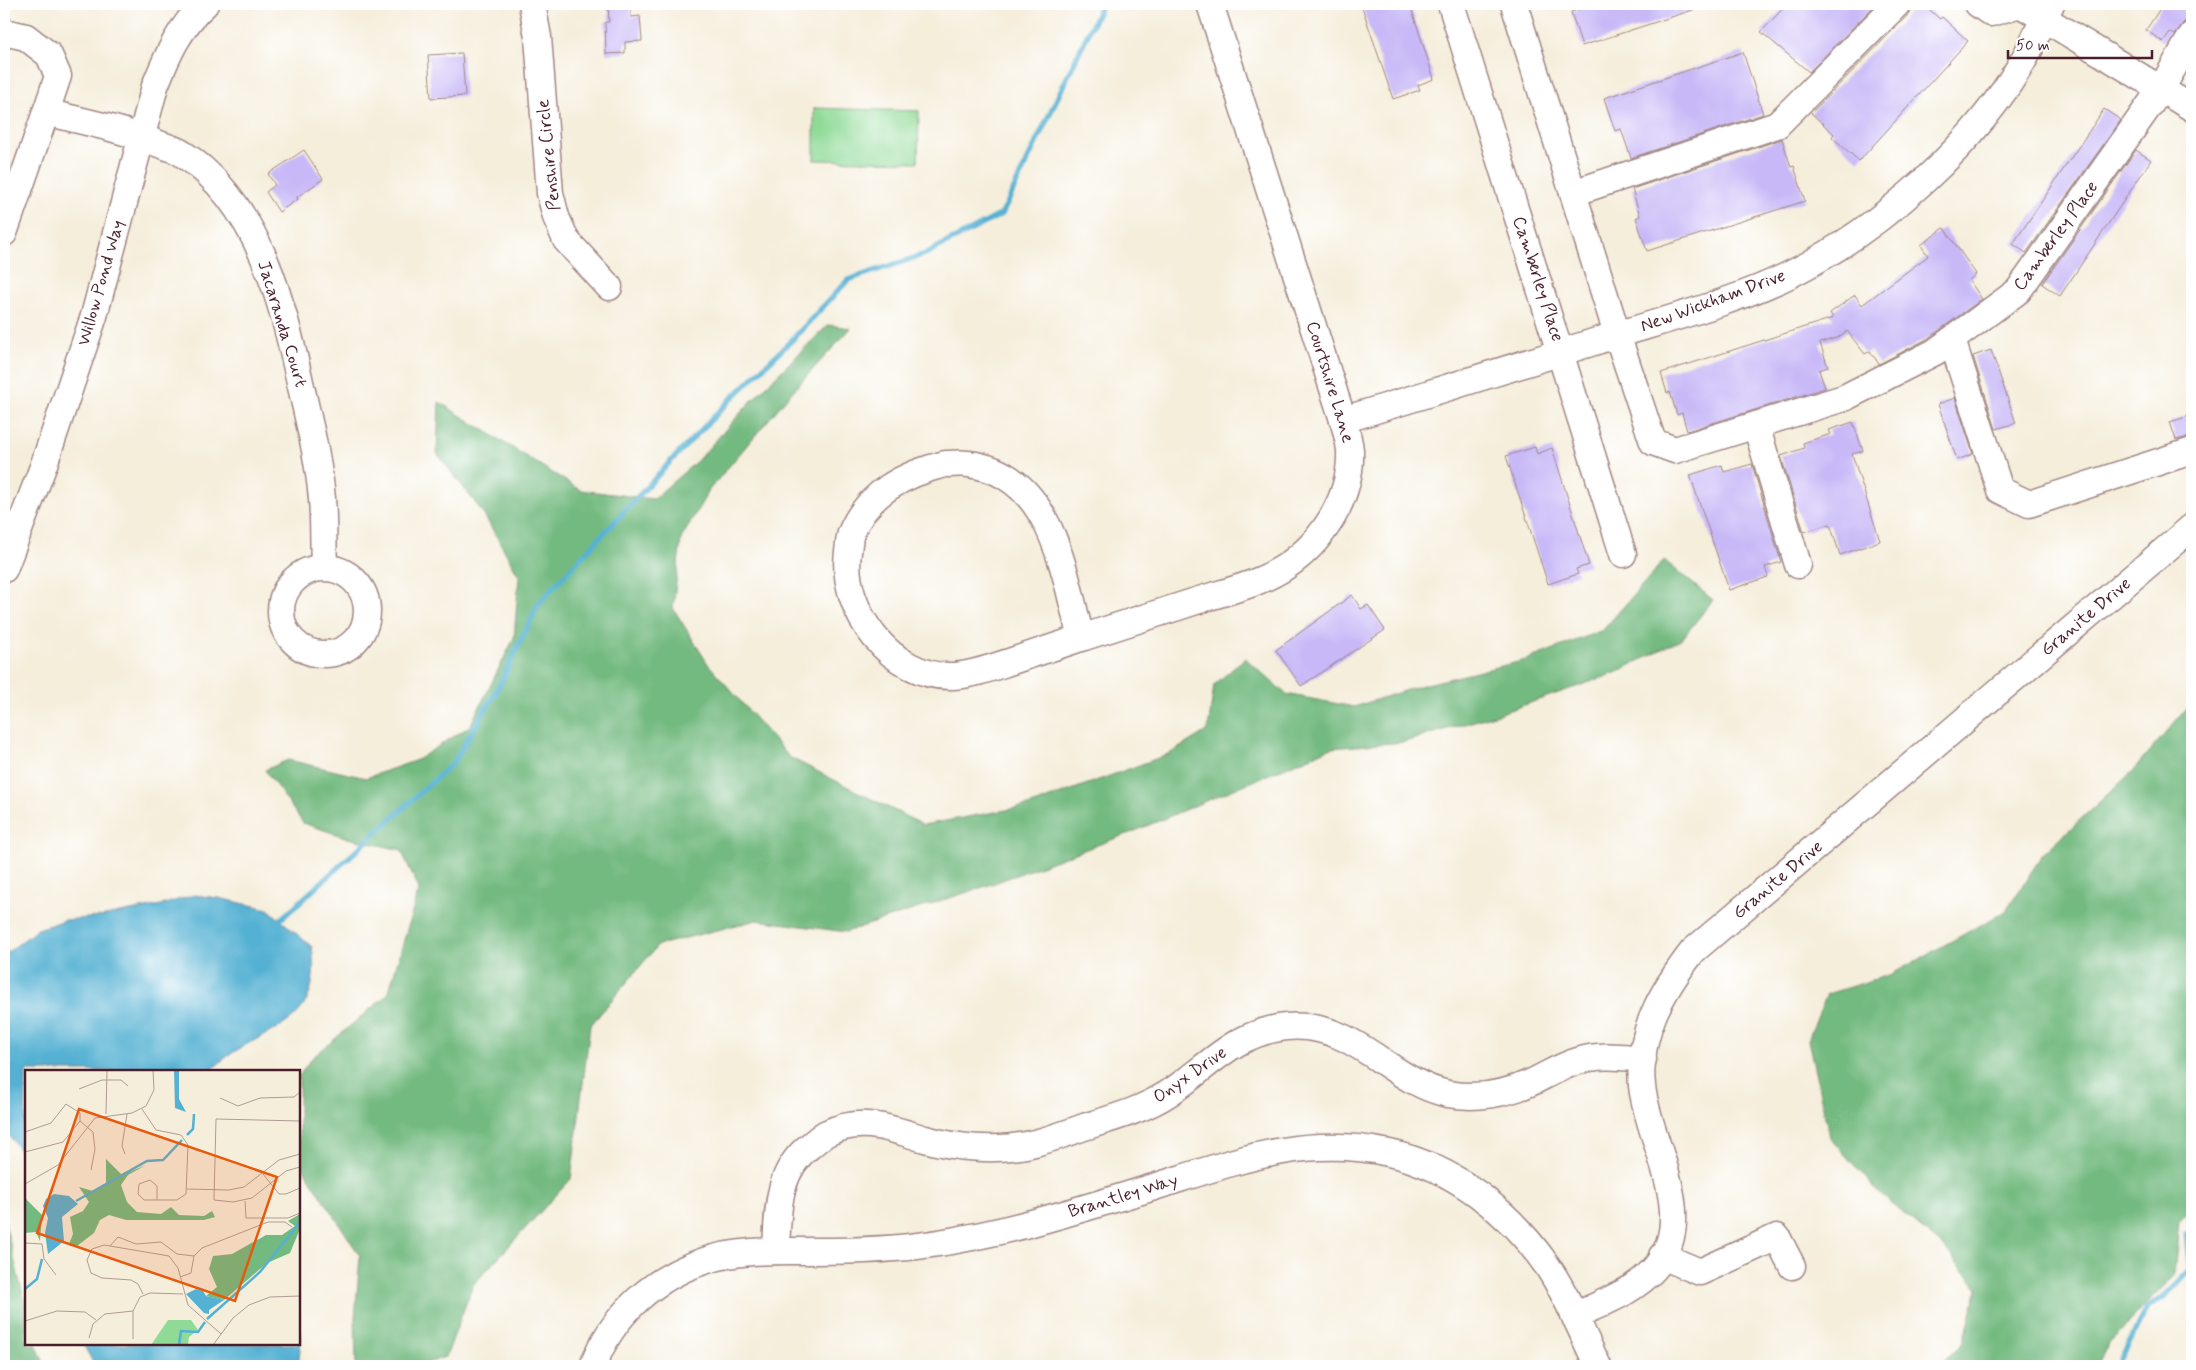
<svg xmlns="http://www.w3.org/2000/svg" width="2196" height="1370" viewBox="0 0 2196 1370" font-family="Mynerve,sans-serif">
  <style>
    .green { fill: #8fda97; stroke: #6c7c61 }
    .forest { fill: #73ba80; stroke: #5e6c56 }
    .water { fill: #55b1d3; stroke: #50687f }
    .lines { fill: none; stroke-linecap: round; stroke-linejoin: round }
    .stream { stroke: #55b1d3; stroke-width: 5.5 }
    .building { fill: #c8b8f7 }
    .minor-casing { stroke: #a08683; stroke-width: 29 }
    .minor { stroke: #fff; stroke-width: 26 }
    .labels { text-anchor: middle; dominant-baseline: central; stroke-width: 4; stroke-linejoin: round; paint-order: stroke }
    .street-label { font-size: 18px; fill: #4a1f2b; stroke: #fff }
    .inset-river { fill: none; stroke: #55b1d3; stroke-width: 2.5 }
    .inset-road { fill: none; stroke: #b19b95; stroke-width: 1 }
    .view { fill: #e8590c; fill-opacity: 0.15; stroke: #e8590c; stroke-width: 2.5 }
    .inset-edge { fill: none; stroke: #4a1f2b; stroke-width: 2.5 }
  </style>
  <rect width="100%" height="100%" fill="#fff"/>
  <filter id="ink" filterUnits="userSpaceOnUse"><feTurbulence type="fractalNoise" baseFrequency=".02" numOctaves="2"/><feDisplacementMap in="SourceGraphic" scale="10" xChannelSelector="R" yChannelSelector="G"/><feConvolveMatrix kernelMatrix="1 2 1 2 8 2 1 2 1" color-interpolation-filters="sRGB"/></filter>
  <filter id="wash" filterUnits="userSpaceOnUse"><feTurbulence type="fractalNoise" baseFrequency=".0096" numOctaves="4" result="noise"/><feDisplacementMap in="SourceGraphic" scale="20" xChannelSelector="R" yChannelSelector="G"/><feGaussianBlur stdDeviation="1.12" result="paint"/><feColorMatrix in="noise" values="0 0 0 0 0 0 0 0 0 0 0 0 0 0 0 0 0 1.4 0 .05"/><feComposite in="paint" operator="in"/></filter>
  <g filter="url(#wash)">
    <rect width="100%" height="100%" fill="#f5eedb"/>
    <path class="green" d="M814,108l105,3 -1,51 -104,-2z"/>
    <g class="forest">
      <path d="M828,325l23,3 -59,64 -83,98 -28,49 -8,69 35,56 81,93 134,68 105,-19 141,-52 39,-24 6,-45 31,-27 41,36 68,13 65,-21 107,-26 77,-30 61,-70 49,40 -31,39 -69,35 -112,39 -97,29 -73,6 -201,85 -141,52 -143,47 -89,-12 -99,25 -68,81 -19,153 -98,106 -27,72 -28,9h-62l-1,-48 5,-62 -58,-90 -3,-9v-81l12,-17 77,-65 31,-105 -18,-39 -53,-12 -45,-15 -38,-53 23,-10 78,18 51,-18 53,-34 44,-88 5,-62 -36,-63 -46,-60 2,-51 141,88 73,9 44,-38 58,-64z"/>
      <path d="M2192,702v506l-13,14 -5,54 -66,67 -11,23h-162l6,-2 23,-23 14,-53 -36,-43 -61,-50 -51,-57 -22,-98 19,-46 65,-20 114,-63 37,-57 91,-84z"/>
      <path d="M4,1220l22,86v38h10l9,22h-36l-5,-2z"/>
    </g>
    <g class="water">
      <path d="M194,895l25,3 49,11 44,38c12,91 -55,75 -101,124h-185l-1,86 -21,-28v-174l34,-26 27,-9 35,-3 61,-12z"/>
      <path d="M299,1324l2,17 -3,25h-203l-12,-22h216z"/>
    </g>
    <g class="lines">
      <g class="stream">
        <path d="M281,919l172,-156 43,-71 43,-89 132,-142 64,-66 56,-54 57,-61 77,-26 77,-40 100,-210"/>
        <path d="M2117,1366l30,-58 17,-11 26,-27 -4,-36 6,-3"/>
      </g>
    </g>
    <g id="blocks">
      <g class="building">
        <path d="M608,4h23v13l9,-1 2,25 -17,1v11l-19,1 -1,-32h4z"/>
        <path d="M1361,4h49l24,75 -16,6 2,5 -27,9z"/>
        <path d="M1596,4h105l1,3 -120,39 -11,-34z"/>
        <path d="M1787,4h89l-67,68 -48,-40z"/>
        <path d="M1912,4h11l17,15 2,-2 26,24 -109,120 -27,-24 2,-3 -23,-21 97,-98z"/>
        <path d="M2163,4h29v16l-8,2 -9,13 -5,-3 -7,10 -17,-12z"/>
        <path d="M1743,52l20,62 -132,44 -10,-29 -6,2 -11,-33z"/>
        <path d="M462,53l3,43 -34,2 -3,-43z"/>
        <path d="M2104,109l17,11 -95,133 -13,-9z"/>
        <path d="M1782,139l9,28 3,-1 11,35 -158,50 -11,-33 4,-2 -8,-27z"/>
        <path d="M304,150l19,29 -26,18 1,2 -19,13 -13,-20 9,-7 -7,-11z"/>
        <path d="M2136,150l15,10 -91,136 -18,-12z"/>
        <path d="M1944,228l32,46 -7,6 13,19 -55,40 -48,25 -9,-13 -5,3 -18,-23 -10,7 -17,5 8,24 -9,3 6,18 -138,43 -5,-18 -5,2 -7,-23 -3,1 -6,-20 172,-55 -3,-5 25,-18 7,10 66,-49 -7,-11z"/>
        <path d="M1991,350l25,73 -20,6 -23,-73z"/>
        <path d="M1955,398l18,56 -16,6 -19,-56z"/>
        <path d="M2192,415v21l-16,4 -6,-18z"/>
        <path d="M1853,422l10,29 -11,3 28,87 -40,14 -10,-31 -26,8 -23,-76 23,-8 -1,-5 28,-9 -2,-4z"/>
        <path d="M1535,447l2,7 15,-6 37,117 -13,4 2,5 -30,10 -42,-128z"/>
        <path d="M1752,464l29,98 -16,5 3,10 -39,13 -39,-115 32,-10 2,7z"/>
        <path d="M1352,595l9,14 7,-4 17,25 -84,56 -25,-36z"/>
      </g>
    </g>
  </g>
  <g filter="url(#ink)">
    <use href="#blocks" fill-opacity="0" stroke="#a08683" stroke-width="1"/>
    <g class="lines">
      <g class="minor-casing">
        <g id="minor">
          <path d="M532,4l6,33 12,156 6,24 10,23 43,47"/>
          <path d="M1451,4l172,550"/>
          <path d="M1514,4l103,330 36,108 22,8 169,-52 91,-46 83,-61 143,-202 31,-54"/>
          <path d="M1978,4l13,9 29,-9 172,104"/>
          <path d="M4,32l22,5 23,18 9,21 -12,36c38,10 77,17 113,32 8,3 17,5 24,10 78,51 100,152 119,237 8,35 17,72 20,108 2,23 1,46 2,68"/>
          <path d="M1573,193l204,-68 120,-121"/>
          <path d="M4,233l42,-121"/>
          <path d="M1952,340l48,150 29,14 163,-53"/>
          <path d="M1343,420c85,-26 170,-53 254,-79 63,-20 136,-38 194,-67 91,-46 187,-131 236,-220 8,-16 16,-34 24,-50"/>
          <path d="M1756,425l42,140"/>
          <path d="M945,464c8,0 16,-1 23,0 84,9 96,109 113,174 -24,8 -48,16 -72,24 -18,6 -37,13 -56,14 -61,3 -113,-66 -105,-124 1,-6 1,-13 3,-19 17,-41 54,-59 94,-69z"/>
          <circle cx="324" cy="611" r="43"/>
          <path d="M4,569l39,-102 51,-151 61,-230c12,-30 25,-60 50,-82"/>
          <path d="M1081,638c37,-12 75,-24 112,-36 30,-10 65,-17 92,-35 38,-25 67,-70 65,-117 -1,-10 -4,-20 -7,-30l-133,-416"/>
          <path d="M776,1251c2,-39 0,-80 35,-106 5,-4 10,-9 16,-12 36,-17 64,-4 98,6 32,9 69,12 101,6 20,-4 39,-11 58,-18 29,-9 59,-17 85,-34 41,-27 64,-60 117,-66 68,-7 102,54 162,67 28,5 58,0 84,-12 15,-7 29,-16 46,-21 21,-7 43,-4 65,-2"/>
          <path d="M1662,1256l38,16 77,-35 15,29"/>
          <path d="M1574,1316c28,-13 60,-24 81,-48 45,-51 -7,-126 -13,-182 -5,-53 20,-95 51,-135l499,-424"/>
          <path d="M593,1366c19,-51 60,-88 111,-105 35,-12 74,-10 111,-10 39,0 78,-1 117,-7 76,-11 149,-35 222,-57 80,-25 149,-53 235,-34 65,14 122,60 159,114 20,30 34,66 50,99"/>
        </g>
      </g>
      <use href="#minor" class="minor"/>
    </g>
  </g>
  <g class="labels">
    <g class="street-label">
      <text transform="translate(549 155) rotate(-96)">Penshire Circle</text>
      <text transform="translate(2056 236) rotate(-54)">Camberley Place</text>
      <text transform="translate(1538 279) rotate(72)">Camberley Place</text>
      <text transform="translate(101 283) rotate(-74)">Willow Pond Way</text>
      <text transform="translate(1713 301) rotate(-20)">New Wickham Drive</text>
      <text transform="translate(282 324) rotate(73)">Jacaranda Court</text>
      <text transform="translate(1330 382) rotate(73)">Courtshire Lane</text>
      <text transform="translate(2086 617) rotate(-40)">Granite Drive</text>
      <text transform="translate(1778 880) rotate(-40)">Granite Drive</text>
      <text transform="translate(1190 1075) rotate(-35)">Onyx Drive</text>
      <text transform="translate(1123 1196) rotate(-17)">Brantley Way</text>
    </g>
  </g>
  <g transform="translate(25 1070)">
    <rect width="275" height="275" fill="#f5eedb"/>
    <path d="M143,250h23l7,10 -9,7 -1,8h-37z" fill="#8fda97"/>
    <path d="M81,89l16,16 24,-10 -18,10 -7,10 6,17 10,10 24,2 10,-7 8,8 25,1 8,-5 3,6 -11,3h-78l-17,-5 -9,5 -6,13 -17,13 -8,-2 4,-10 -3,-17 13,-6 6,-9 -10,-15 14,4 13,-8zM0,128l17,17 -2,26 -4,-9 -11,1zM275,144v15l-10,24 -23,10 -43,37 -18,-4 11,-9 -8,-18 4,-13 19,-2 34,-19h16l13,-9 -7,-5z" fill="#73ba80"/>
    <path d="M149,0h5v29l7,13 -11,-4zM29,124l15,2 9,8 -16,13 2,24 -16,13 -3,-21 3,-15 -5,-12 3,-7zM171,219l7,2 3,5 18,4 -15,10v4l-5,-1 -18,-19z" fill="#55b1d3"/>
    <path class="inset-river" d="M162,65l6,-6 1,-15M51,131l71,-40 16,-1 19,-20M0,219l12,-10 5,-20M182,249l53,-47 40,-50M154,275l2,-14 17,1 7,-10"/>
    <path class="inset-road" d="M54,19l23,-9h19l7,6M195,28l18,8 22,-8 34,-1 6,-5M117,39l14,21 25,5 7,10 -2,49 -9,6h-20M81,44l1,-44M275,51l-84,-2 -2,81 19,2 19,-4 34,-27 14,-4M0,62l26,-9 15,-19 14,9v8l13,11 2,17 -4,21M0,82l38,-10 17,-21M100,84l-3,-8 5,-32M238,104l16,20h7l14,-6M125,110l7,6v14h-13l-6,-6 1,-10zM0,114l33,-19 37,-47 37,-5 14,-7 8,-16 -1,-20M162,119l42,1 15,-3 35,-27 21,-6M220,131l1,17h42l12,-5M0,173l17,1 2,15 12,16M85,176l8,-9 18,7 25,-2 16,12 17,2M155,207l11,-4 3,-17 8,-8 66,-26h17l7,5M118,224l-5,-10 -7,-4 -29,-2 -11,-5 -4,-13 5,-11 12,-4 65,11 9,12 10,37 33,29M0,251l32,-10 28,1 11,8M64,268l4,-14 12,-10 28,-3M108,269v-28l7,-14 10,-4 33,1M188,275l20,-27 16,-13 21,-8 30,-1"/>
    <path class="view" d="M54,39l198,68 -42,124 -198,-68z"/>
    <rect width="275" height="275" class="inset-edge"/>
  </g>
  <rect width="2196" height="1370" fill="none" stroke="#fff" stroke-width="20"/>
  <path d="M2008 50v8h144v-8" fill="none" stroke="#4a1f2b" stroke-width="2.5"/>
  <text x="2016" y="50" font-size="15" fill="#4a1f2b" stroke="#ffffff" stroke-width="4" paint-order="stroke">50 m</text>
</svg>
